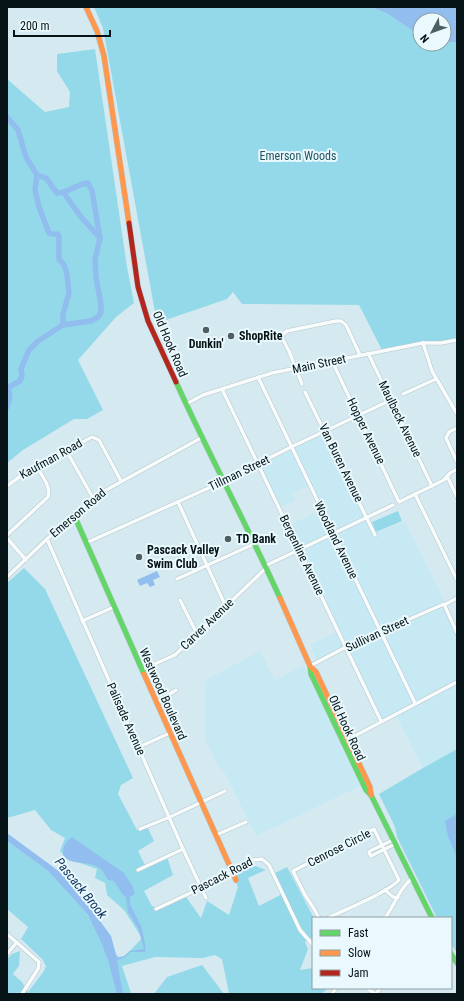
<svg xmlns="http://www.w3.org/2000/svg" width="464" height="1001" viewBox="0 0 464 1001" font-family="'Roboto Condensed',sans-serif">
  <style>
    .built { fill: #c6e9f3 }
    .green { fill: #94d9ea }
    .water { fill: #91beee }
    .lines { fill: none; stroke-linecap: round; stroke-linejoin: round }
    .river { stroke: #91beee; stroke-width: 5.5 }
    .street-casing { stroke: #b5c5ca; stroke-width: 4.5 }
    .fast-casing { stroke: #b5c5ca; stroke-width: 6 }
    .slow-casing { stroke: #b5c5ca; stroke-width: 6 }
    .jam-casing { stroke: #b5c5ca; stroke-width: 6 }
    .street { stroke: #f9fcfd; stroke-width: 3.5 }
    .fast { stroke: #63d668; stroke-width: 5 }
    .slow { stroke: #ff974d; stroke-width: 5 }
    .jam { stroke: #b3261e; stroke-width: 5 }
    .poi-dot { fill: #4e5f63; stroke: #eaf9fd; stroke-width: 1.5 }
    .labels { text-anchor: middle; dominant-baseline: central; stroke-width: 4; stroke-linejoin: round; paint-order: stroke }
    .park-label { font-size: 12px; fill: #20535f; stroke: #eaf9fd }
    .poi-label { font-size: 12px; font-weight: bold; fill: #061417; stroke: #eaf9fd; text-anchor: start }
    .street-label { font-size: 12px; fill: #061417; stroke: #eaf9fd }
    .water-label { font-size: 13px; font-style: italic; fill: #0a315b; stroke: #eaf9fd }
  </style>
  <rect width="100%" height="100%" fill="#d5eaf0"/>
  <g class="built">
    <path d="M325,431l50,102 30,-11 41,82 11,25v120l-34,19 -28,-55 -14,8 -35,-73 -28,15 -8,-18 29,-14 -51,-105 33,-16 -11,-24 -18,7 3,7 -16,8 -21,-44z"/>
    <path d="M260,651l15,29 29,-15 56,121 -104,50 -31,-63 -5,-4 -15,-30 1,-59z"/>
  </g>
  <g class="green">
    <path d="M94,7h277l17,7 32,22v8h24v-2h13v298l-34,3 -41,7 -23,-45 -117,-1 -9,-12 -6,7 -70,24 -54,-295z"/>
    <path d="M95,49l32,218 7,36 -18,14 -38,43 25,50 -16,9h-13l-51,31 -16,13v-342l10,7 -10,-13v-36l38,33 24,-5 1,-15 -13,-21v-17z"/>
    <path d="M398,511l4,10 -26,11 -4,-10z"/>
    <path d="M24,568l21,21 88,189 -12,7 -3,9 19,36 10,-4 7,15 -16,10 8,16 21,-10 6,18 -29,16 8,15 9,3 25,-12 15,21 6,-17 22,14 9,-28 -7,-15 19,-8 16,6 -18,8 11,28 25,-13 -9,-20 12,-6 27,51h-1v19l-8,5 3,7 -8,21 13,-2v20h11l2,2 -5,4h-92l-7,-35 -7,-4 -12,3 -48,-1 -33,9 9,27 -1,1h-111l-2,-2 -1,2h-9v-35l5,-5 8,-3 -1,15 -6,8 9,8 6,10 16,-21 2,-5 -4,-7 -21,-20 7,-12 -21,-18v-68l41,30 40,44 16,31 18,13 20,-21 -18,-28 -17,-15 -2,-12 -10,-5 2,-9 -31,-11 -6,-7 5,-13 -14,-8 -16,-20 -28,8v-235z"/>
    <path d="M457,749v204l-6,-9v-26h-14l-40,-81 -2,-10 -16,-33 44,-26z"/>
    <path d="M202,965l22,29h-70l13,-17z"/>
  </g>
  <g class="water">
    <path d="M371,7h86v35h-13v-22h-24v16l-32,-22z"/>
    <path d="M157,571l3,6 -7,3 2,5 -5,2 -3,-4 -7,3 -3,-6z"/>
    <path d="M457,810v47l-9,-21 -3,-15 10,-6z"/>
    <path d="M7,833l53,39 18,19 33,45 6,22 7,-2 6,-5 14,-2 -6,-21 -10,-16 -2,-15 -3,-2 -9,-14 -6,-1c-2,-3 -4,-8 -7,-11 -11,-9 -29,-3 -38,-13 0,-9 2,-14 9,-19l52,36 9,14 2,7 -5,3v7l12,24 4,22 -1,2h-15l-6,6 -7,2 6,34h-6l-9,-34 -7,-18 -13,-27 -40,-44 -41,-30z"/>
  </g>
  <g class="lines">
    <g class="river">
      <path d="M7,117l11,13 8,27 11,18 9,3 11,15c12,0 19,-9 31,-10l4,8 8,47 -5,22 1,17 5,28v7l-3,5 -7,4 -28,4 -25,16 -9,9 -8,19 1,7 -2,5 -13,7"/>
      <path d="M37,175l-2,15 4,17 10,26 3,1h5l2,2v23l5,6 3,9 2,19 -6,21v11"/>
      <path d="M64,193l17,24 19,21"/>
      <path d="M7,407l3,-10 -2,-9"/>
    </g>
    <g class="street-casing">
      <g id="street">
        <path d="M423,343l9,28 25,43"/>
        <path d="M368,353l64,133"/>
        <path d="M332,361l67,141 45,-22 6,-7 7,-4"/>
        <path d="M258,377l157,326"/>
        <path d="M302,384l-13,-33 -7,-13 1,-4 4,-3 49,-10h5l5,4 14,30"/>
        <path d="M222,389l159,332"/>
        <path d="M305,392l70,143"/>
        <path d="M403,394l33,-15"/>
        <path d="M186,404l17,-9 69,-22 151,-30h18l16,-3"/>
        <path d="M457,428l-8,4 -3,6 11,24"/>
        <path d="M66,450l27,48"/>
        <path d="M447,476l10,21"/>
        <path d="M7,486l15,-11 70,-38 7,3 22,41"/>
        <path d="M415,494l42,86"/>
        <path d="M178,502l48,105"/>
        <path d="M7,535l41,-38c3,-11 -6,-21 -11,-30"/>
        <path d="M7,538l19,22"/>
        <path d="M47,539l136,310 23,49"/>
        <path d="M86,543l136,-61 69,-35 100,-47"/>
        <path d="M265,566l128,-61"/>
        <path d="M7,577l40,-38 50,-44 104,-57"/>
        <path d="M177,579l77,-35"/>
        <path d="M180,600l17,34"/>
        <path d="M446,604l11,-6"/>
        <path d="M82,621l32,-14"/>
        <path d="M310,666l36,-19 98,-43 13,29"/>
        <path d="M141,670l34,-15 91,-87"/>
        <path d="M157,702l19,-12"/>
        <path d="M347,740l110,-58"/>
        <path d="M139,747l31,-14"/>
        <path d="M140,829l30,-12 55,-26"/>
        <path d="M216,835l30,-13"/>
        <path d="M393,840l-23,11 -1,2 2,3 24,-12"/>
        <path d="M138,870l45,-21"/>
        <path d="M385,890l8,7 5,1"/>
        <path d="M156,909l45,-21 52,-28 9,-1 7,6 31,65 13,15"/>
        <path d="M319,918l-6,-11 -8,-12 -12,-24 81,-42 25,51c-10,12 -55,30 -71,38"/>
        <path d="M385,918c9,-12 15,-31 27,-39"/>
        <path d="M7,934l32,28 -1,7 -16,25"/>
        <path d="M7,954l10,-12"/>
        <path d="M367,988l8,6"/>
        <path d="M332,994l4,-6"/>
        <path d="M376,994l4,-6"/>
      </g>
    </g>
    <g class="fast-casing">
      <g id="fast">
        <path d="M176,382c33,73 71,143 104,216"/>
        <path d="M74,515l70,159"/>
        <path d="M310,666l1,8 55,116 5,5 61,123"/>
        <path d="M451,954l6,9"/>
      </g>
    </g>
    <g class="slow-casing">
      <g id="slow">
        <path d="M86,7l11,24 7,25 25,167"/>
        <path d="M280,598l30,68 6,6 54,115 1,8"/>
        <path d="M144,674l92,206"/>
      </g>
    </g>
    <g class="jam-casing">
      <path id="jam" d="M129,223l9,64 10,34 28,61"/>
    </g>
    <use href="#street" class="street"/>
    <use href="#fast" class="fast"/>
    <use href="#slow" class="slow"/>
    <use href="#jam" class="jam"/>
  </g>
  <g class="poi-dot">
    <circle cx="206" cy="330" r="4"/>
    <circle cx="231" cy="336" r="4"/>
    <circle cx="228" cy="539" r="4"/>
    <circle cx="139" cy="557" r="4"/>
  </g>
  <g class="labels">
    <g class="park-label">
      <text x="298" y="156">Emerson Woods</text>
    </g>
    <g class="poi-label">
      <text x="239" y="336">ShopRite</text>
      <text x="206" y="344" text-anchor="middle">Dunkin'</text>
      <text x="236" y="539">TD Bank</text>
      <text x="147" y="550">Pascack Valley<tspan x="147" dy="14">Swim Club</tspan></text>
    </g>
    <g class="street-label">
      <text transform="translate(170 344) rotate(67)">Old Hook Road</text>
      <text transform="translate(319 364) rotate(-12)">Main Street</text>
      <text transform="translate(400 419) rotate(64)">Maulbeck Avenue</text>
      <text transform="translate(366 431) rotate(64)">Hopper Avenue</text>
      <text transform="translate(51 459) rotate(-29)">Kaufman Road</text>
      <text transform="translate(341 463) rotate(64)">Van Buren Avenue</text>
      <text transform="translate(239 473) rotate(-26)">Tillman Street</text>
      <text transform="translate(78 513) rotate(-40)">Emerson Road</text>
      <text transform="translate(336 540) rotate(64)">Woodland Avenue</text>
      <text transform="translate(302 555) rotate(64)">Bergenline Avenue</text>
      <text transform="translate(207 624) rotate(-44)">Carver Avenue</text>
      <text transform="translate(377 634) rotate(-25)">Sullivan Street</text>
      <text transform="translate(163 694) rotate(66)">Westwood Boulevard</text>
      <text transform="translate(126 719) rotate(66)">Palisade Avenue</text>
      <text transform="translate(347 728) rotate(65)">Old Hook Road</text>
      <text transform="translate(339 848) rotate(-27)">Cenrose Circle</text>
      <text transform="translate(222 876) rotate(-27)">Pascack Road</text>
    </g>
    <g class="water-label">
      <text transform="translate(81 888) rotate(51)">Pascack Brook</text>
    </g>
  </g>
  <rect width="464" height="1001" fill="none" stroke="#061417" stroke-width="16"/>
  <rect x="312" y="917" width="140" height="72" fill="#eaf9fd" stroke="#8f9da1"/>
  <rect x="320" y="930" width="20" height="6" fill="#63d668" stroke="#8f9da1"/>
  <text x="348" y="937" font-size="12" fill="#061417">Fast</text>
  <rect x="320" y="950" width="20" height="6" fill="#ff974d" stroke="#8f9da1"/>
  <text x="348" y="957" font-size="12" fill="#061417">Slow</text>
  <rect x="320" y="970" width="20" height="6" fill="#b3261e" stroke="#8f9da1"/>
  <text x="348" y="977" font-size="12" fill="#061417">Jam</text>
  <g transform="translate(432 32) rotate(229)"><circle r="19" fill="#eaf9fd" stroke="#8f9da1"/>
  <path d="M0-3L7 15L0 10L-7 15Z" fill="#4e5f63"/>
  <text y="-6" font-size="11" font-weight="bold" text-anchor="middle" fill="#061417">N</text>
  </g>
  <path d="M14 30v6h96v-6" fill="none" stroke="#061417" stroke-width="2"/>
  <text x="20" y="30" font-size="12" fill="#061417" stroke="#eaf9fd" stroke-width="3" paint-order="stroke">200 m</text>
</svg>
